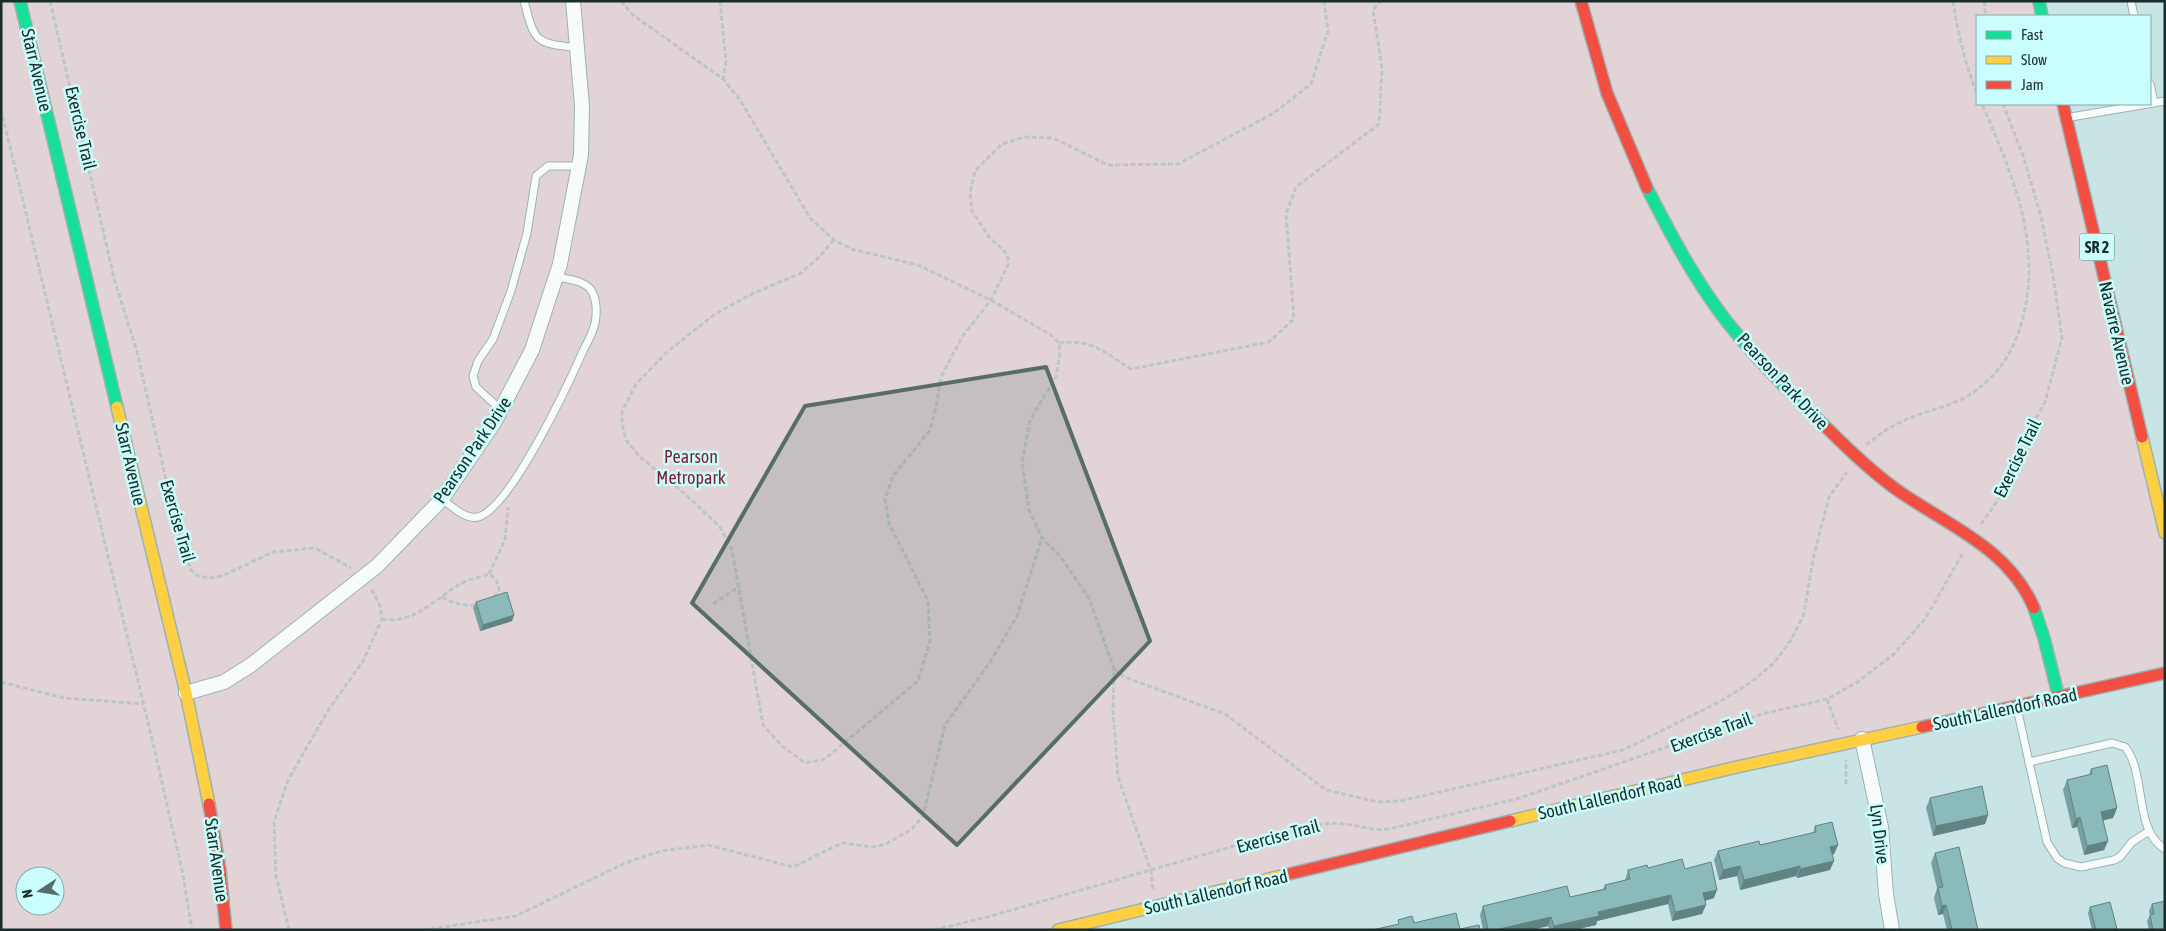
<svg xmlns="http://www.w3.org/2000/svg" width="2166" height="931" viewBox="0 0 2166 931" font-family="'Asap Condensed',sans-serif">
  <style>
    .green { fill: #e2d4d6; fill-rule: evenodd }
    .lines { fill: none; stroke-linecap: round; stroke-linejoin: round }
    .lane-casing { stroke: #9db2b2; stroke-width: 9 }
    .street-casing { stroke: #9db2b2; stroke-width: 16 }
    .fast-casing { stroke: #9db2b2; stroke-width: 14 }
    .slow-casing { stroke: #9db2b2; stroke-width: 14 }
    .jam-casing { stroke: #9db2b2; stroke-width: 14 }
    .path { stroke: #bcc6c5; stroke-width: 3; stroke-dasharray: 5 2.5; stroke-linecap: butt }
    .lane { stroke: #f7fbfb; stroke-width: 7 }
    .street { stroke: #f7fbfb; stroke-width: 14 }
    .fast { stroke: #16e098; stroke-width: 11 }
    .slow { stroke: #ffcf43; stroke-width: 11 }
    .jam { stroke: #f24e42; stroke-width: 11 }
    .wall { fill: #77a1a0 }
    .shaded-wall { fill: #618382 }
    .building { fill: #8abbba; stroke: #618382 }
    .marked { fill: #576d6c; fill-opacity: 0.2; stroke: #576d6c; stroke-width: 4; stroke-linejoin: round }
    .labels { text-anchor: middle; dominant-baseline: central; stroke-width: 5; stroke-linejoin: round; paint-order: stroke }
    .shield { fill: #cafefc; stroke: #4e6c6a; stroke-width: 1 }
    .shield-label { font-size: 16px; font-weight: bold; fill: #192d2c }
    .street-label { font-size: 18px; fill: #192d2c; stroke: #cafefc }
    .park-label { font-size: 18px; fill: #7d1c32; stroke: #cafefc }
  </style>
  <rect width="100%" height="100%" fill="#c9e4e4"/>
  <path class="green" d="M1,1h2038l3,15h-65v88h86l102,429v140l-1107,257h-1057zM25,876h30v30h-30z"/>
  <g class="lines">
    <g class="lane-casing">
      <g id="lane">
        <path d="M524,1c11,42 11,42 54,47"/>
        <path d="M2131,1l3,15"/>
        <path d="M2150,84l4,19"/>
        <path d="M2071,117l94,-16"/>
        <path d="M501,410l-25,-23 -3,-11 5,-15 15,-22 18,-48 16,-58 9,-57 12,-10h31"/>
        <path d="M442,499c10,7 23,21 36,18 32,-8 91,-134 105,-166 4,-8 10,-18 12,-28 2,-10 2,-24 -4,-33 -7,-10 -25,-11 -35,-13"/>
        <path d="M2017,708l12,54 83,-19 13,4c22,27 8,83 40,102"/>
        <path d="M2029,762l18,80 10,16 7,5 17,4 33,-7 6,-3 12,-15 17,-11"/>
      </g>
    </g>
    <g class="street-casing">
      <g id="street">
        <path d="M186,693l38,-11 27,-17 126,-99 65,-67 53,-78 37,-71 28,-86 21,-109 1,-49 -9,-105"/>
        <path d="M1862,739l19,88 5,67 6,36"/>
      </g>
    </g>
    <g class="fast-casing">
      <g id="fast">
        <path d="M20,1l97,406"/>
        <path d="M2039,1l3,15"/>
        <path d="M1647,188c22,43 45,87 74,126 31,41 69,79 107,115"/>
        <path d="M2034,608l10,30 15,60"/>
      </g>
    </g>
    <g class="slow-casing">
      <g id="slow">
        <path d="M117,407l69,286 23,111"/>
        <path d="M2142,437l23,96"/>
        <path d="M1510,821l227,-54 185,-40"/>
        <path d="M1058,930l227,-55"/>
      </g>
    </g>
    <g class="jam-casing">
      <g id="jam">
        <path d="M1581,1l26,92 40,95"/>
        <path d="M2063,104l79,333"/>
        <path d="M1828,429c23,23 46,45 72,63 51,35 109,57 134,116"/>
        <path d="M1922,727l243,-54"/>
        <path d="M209,804l11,66 6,60"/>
        <path d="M1285,875l225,-54"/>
      </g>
    </g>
    <g class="path">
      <path d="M50,1l64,277 23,74 38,167 16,51 7,6 12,2 12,-2 51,-24 42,-4 36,20"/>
      <path d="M621,1l12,14 90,64 17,21 70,118 24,22 17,9 67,16 73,35 60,35 8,8 1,10 -4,24 -26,43 -8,42 7,48 13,28 18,18 29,42 25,71 -1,41 5,67 33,94 2,20"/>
      <path d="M720,1l6,61 -3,17"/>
      <path d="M1953,1c5,32 12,63 24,92"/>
      <path d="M1984,1l2,15"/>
      <path d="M1,109l154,643 28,123 9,55"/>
      <path d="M834,240l-16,18 -17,15 -49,21 -37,20 -48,38 -31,32 -14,28v12l4,16 14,17 45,37 35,33 12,23 31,175 19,21 23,17 20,-4 93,-78 12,-40 -2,-40 -39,-78 -4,-24 8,-23 37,-46 6,-23 5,-30 21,-40 29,-37 18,-37 -2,-9 -18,-17 -17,-26 -2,-18 5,-22 27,-27 22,-7 29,1 55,27 70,-1 96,-51 37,-29 17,-53 -4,-30"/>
      <path d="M1059,343c35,-4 44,9 72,26l138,-27 25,-23 -8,-105 10,-27 83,-63 3,-56 -9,-58 8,-9"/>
      <path d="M1866,445c12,-10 25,-19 39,-25 22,-10 50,-14 70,-29 29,-21 43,-48 50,-82 15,-73 -15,-140 -43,-205"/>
      <path d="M1981,524l19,-27 20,-51 25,-44 17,-64 -9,-63 -12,-58 -17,-59 -21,-54"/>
      <path d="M489,574l16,-34 3,-33"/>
      <path d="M442,597c12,7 21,9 35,8"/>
      <path d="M713,604l26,-17"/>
      <path d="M382,619c35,6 55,-24 84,-38 7,-3 16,-4 23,-7 8,5 10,9 10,18l-7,7"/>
      <path d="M1114,669l10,8 101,37 101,76 52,12 22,-1 223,-51 96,-48 31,-19 24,-20 17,-23 13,-26 9,-55 16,-62 18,-25"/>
      <path d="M1,682l63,16 79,6"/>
      <path d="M1827,699l11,30"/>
      <path d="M1846,784v-24"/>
      <path d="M289,930l-13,-54 -2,-54 14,-42 41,-71 34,-48 19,-42 -2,-13 -9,-18"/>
      <path d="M423,930l93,-14 109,-53 36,-12 47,-6 85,22 49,-24 31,4 13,-3 26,-15 11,-13 22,-91 45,-63 27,-46 25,-78"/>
      <path d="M934,930l57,-14 302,-87c17,-3 32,-7 50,-5 15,1 30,7 46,5l131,-31 242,-84 65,-15 29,-16 38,-29 31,-35 38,-66"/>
    </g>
    <use href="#lane" class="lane"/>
    <use href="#street" class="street"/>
    <use href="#fast" class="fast"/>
    <use href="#slow" class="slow"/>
    <use href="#jam" class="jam"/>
  </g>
  <g class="wall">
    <path d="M476,602l38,13 -2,6 -32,10 -7,-23z"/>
    <path d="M2091,769l26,39 -4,10 -10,2 5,21 -4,9 -20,5 -7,-28 -5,1 -9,-38 4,-10 22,-5z"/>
    <path d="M1930,798l58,17 -3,9 -52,12 -7,-28z"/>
    <path d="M1815,826l23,19 -4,9 -2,1 -2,15 -33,8 -1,-2 -56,14 -3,-14 -18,4 -5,-20 4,-9 42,-6 53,-12z"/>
    <path d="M1935,853l43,77h-31l-4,-16 -5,1 -4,-17 3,-10 -6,-25z"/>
    <path d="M1648,868l37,1 29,29 -9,3 -3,13 -30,7 -4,-17 -71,17 -1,4 -22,5h-25l-1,-4 -17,4h-48l-3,-15 3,-9 87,-9 33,-8 2,-4 20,-5 3,-10z"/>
    <path d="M2152,904l13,26h-16l-2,-9 3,-6 -1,-4z"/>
    <path d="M2090,907l27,22 -1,1h-24l-4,-17z"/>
  </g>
  <g class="shaded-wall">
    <path d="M514,615l-2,6 -32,10 3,-6z"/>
    <path d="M2117,808l-4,10 -16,4 4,-10z"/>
    <path d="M1988,815l-3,9 -52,12 3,-10z"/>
    <path d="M2080,817l-3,10 -5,1 4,-9z"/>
    <path d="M2108,841l-4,9 -20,5 3,-9z"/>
    <path d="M1838,845l-4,9 -7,2 3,-9z"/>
    <path d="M1834,861l-4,9 -33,8 3,-9z"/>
    <path d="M1740,866l-3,10 -18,4 4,-10z"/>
    <path d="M1800,866l-4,10 -56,14 4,-10z"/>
    <path d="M1717,890l-3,8 -15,4 4,-9z"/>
    <path d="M1671,895l-3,9 -71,17 -1,4 -22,5h-22l2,-4 44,-14z"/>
    <path d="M1706,905l-4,9 -30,7 3,-9z"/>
    <path d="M1946,905l-3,9 -5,1 4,-9z"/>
    <path d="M1551,917l-3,9 -17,4h-36z"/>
  </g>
  <g class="building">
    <path d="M507,592l7,23 -31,10 -7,-23z"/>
    <path d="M2107,765l10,43 -16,4 7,29 -21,5 -7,-29 -4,2 -9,-39 25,-6 -1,-5z"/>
    <path d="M1982,786l6,29 -52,11 -6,-28z"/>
    <path d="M1832,822l6,23 -8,2 4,14 -34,8v-3l-56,14 -4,-14 -17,4 -5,-19 41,-10 1,4 56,-13 -1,-6z"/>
    <path d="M1959,847l19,83h-26l-6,-25 -4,1 -4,-18 5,-1 -8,-34z"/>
    <path d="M1682,859l3,10 26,-7 6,28 -14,3 3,12 -31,7 -4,-17 -73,17 1,4 -45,10 -3,-9 -56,13h-7l-5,-24 84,-20 3,11 36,-8 -1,-4 25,-6 -2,-9 19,-5 1,3z"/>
    <path d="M2165,901v29h-12l-3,-15 4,-1 -2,-10z"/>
    <path d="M2110,902l7,27 -5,1h-16l-6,-23z"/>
    <path d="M1456,913l4,16 19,-4 1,5h-108l27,-6 -1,-4 14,-4 2,7z"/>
  </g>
  <path class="marked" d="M1046,367l104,274 -193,204 -265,-242 113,-197z"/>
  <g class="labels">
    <rect class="shield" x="2079.5" y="233.5" width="35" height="27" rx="4"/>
    <g class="shield-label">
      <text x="2097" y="247">SR 2</text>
    </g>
    <g class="street-label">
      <text transform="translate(37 70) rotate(77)">Starr Avenue</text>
      <text transform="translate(81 128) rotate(77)">Exercise Trail</text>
      <text transform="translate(2117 333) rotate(77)">Navarre Avenue</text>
      <text transform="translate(1783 381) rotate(47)">Pearson Park Drive</text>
      <text transform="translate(472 450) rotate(-56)">Pearson Park Drive</text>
      <text transform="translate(2017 458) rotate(-64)">Exercise Trail</text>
      <text transform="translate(131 464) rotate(77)">Starr Avenue</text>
      <text transform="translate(178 521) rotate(74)">Exercise Trail</text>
      <text transform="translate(2005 709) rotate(-12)">South Lallendorf Road</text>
      <text transform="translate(1711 732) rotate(-20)">Exercise Trail</text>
      <text transform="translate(1610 797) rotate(-13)">South Lallendorf Road</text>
      <text transform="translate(1880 834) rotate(83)">Lyn Drive</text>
      <text transform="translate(1278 836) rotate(-15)">Exercise Trail</text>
      <text transform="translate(217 860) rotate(82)">Starr Avenue</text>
      <text transform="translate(1216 892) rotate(-13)">South Lallendorf Road</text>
    </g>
    <g class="park-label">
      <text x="691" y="456">Pearson<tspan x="691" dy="21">Metropark</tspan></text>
    </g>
  </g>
  <rect width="2166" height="931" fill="none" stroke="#192d2c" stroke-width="5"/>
  <rect x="1976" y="15" width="175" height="90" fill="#cafefc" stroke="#83aaa9"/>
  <rect x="1986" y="31" width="25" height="8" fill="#16e098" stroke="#83aaa9"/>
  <text x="2021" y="40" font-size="15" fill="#192d2c">Fast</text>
  <rect x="1986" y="56" width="25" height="8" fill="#ffcf43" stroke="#83aaa9"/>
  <text x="2021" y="65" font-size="15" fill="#192d2c">Slow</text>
  <rect x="1986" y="81" width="25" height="8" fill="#f24e42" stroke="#83aaa9"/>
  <text x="2021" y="90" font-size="15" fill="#192d2c">Jam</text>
  <g transform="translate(40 891) rotate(258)"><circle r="24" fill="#cafefc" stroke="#83aaa9"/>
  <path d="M0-4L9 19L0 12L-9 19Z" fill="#576d6c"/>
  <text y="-8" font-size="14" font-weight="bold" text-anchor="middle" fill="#192d2c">N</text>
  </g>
</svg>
